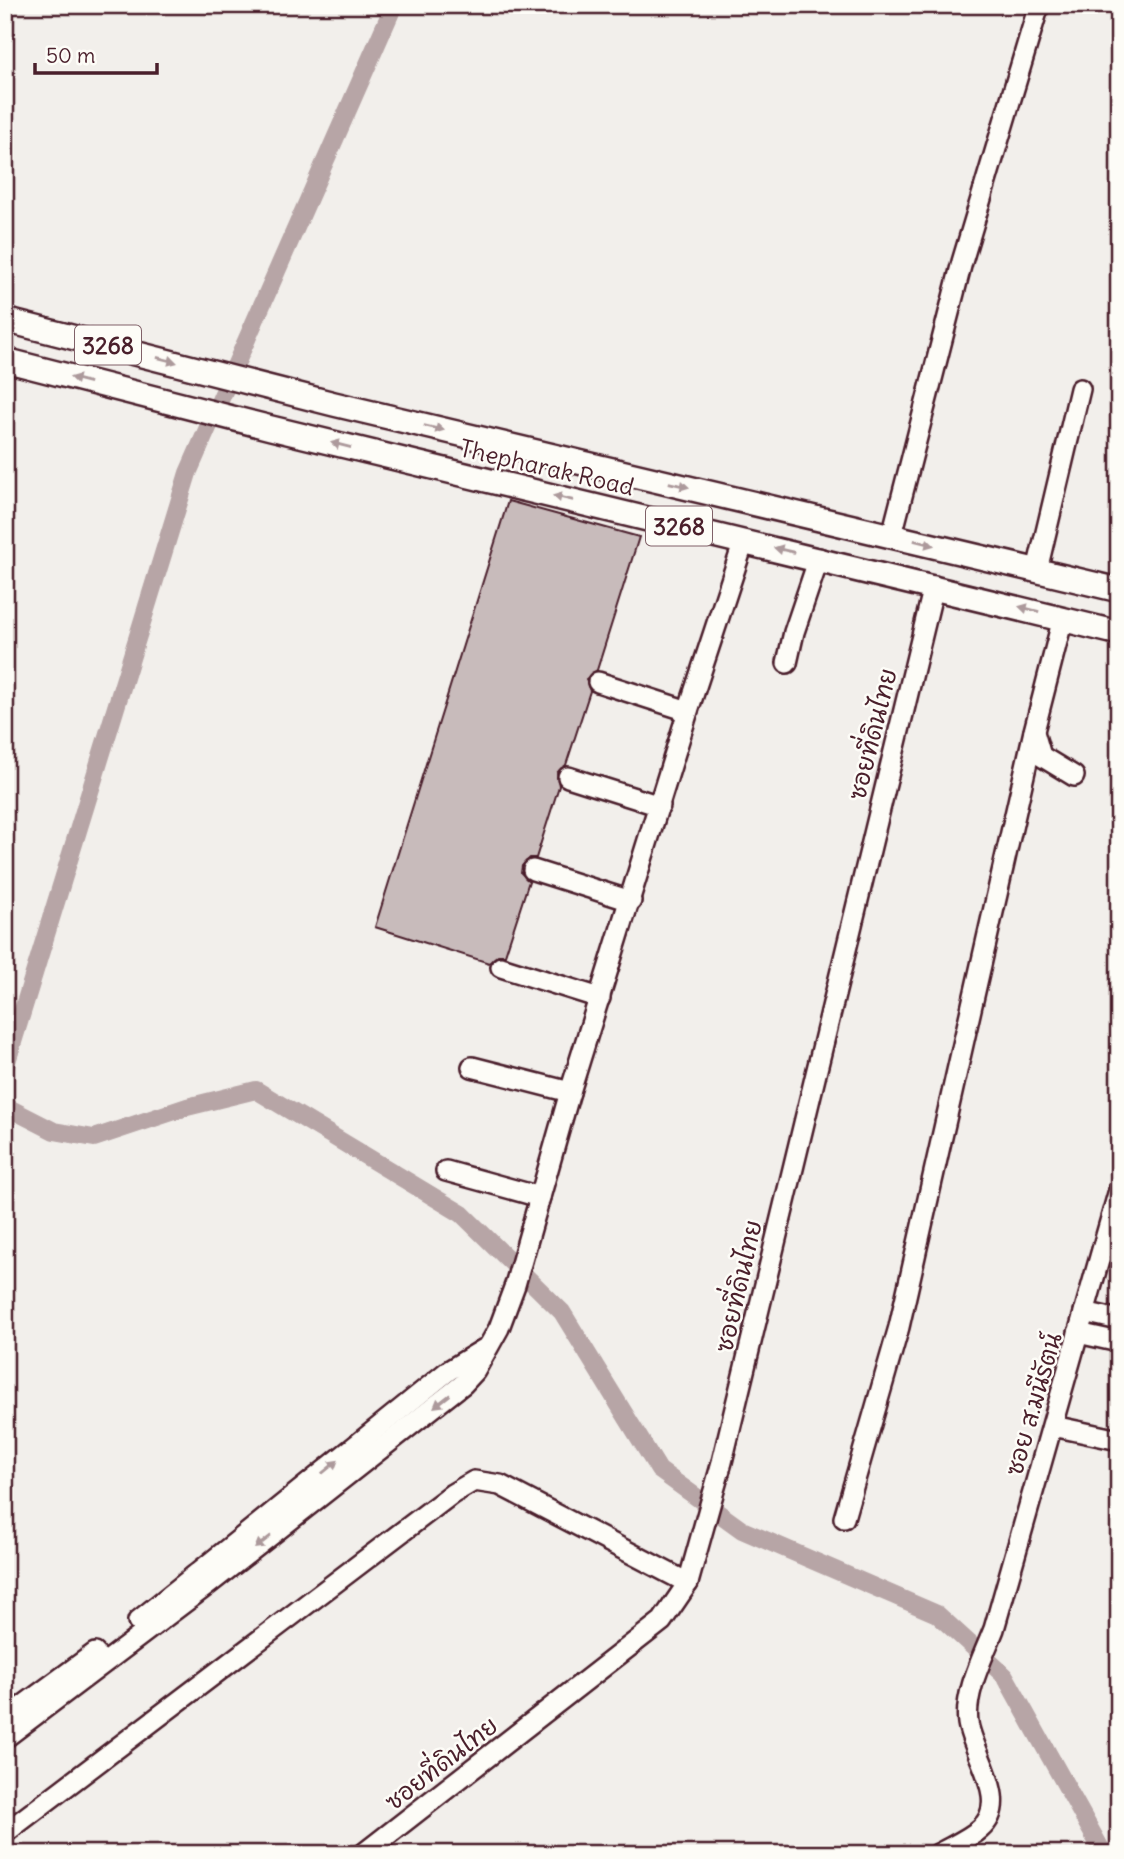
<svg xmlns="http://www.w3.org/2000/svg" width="1124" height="1859" viewBox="0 0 1124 1859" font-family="Delius,'Playpen Sans Thai',sans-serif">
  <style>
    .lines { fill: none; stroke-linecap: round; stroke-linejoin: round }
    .canal { stroke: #b7a5a6; stroke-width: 18 }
    .building { fill: #c8bbbb; stroke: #4a1f2b; stroke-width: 2 }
    .minor-casing { stroke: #4a1f2b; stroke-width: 24 }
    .major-casing { stroke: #4a1f2b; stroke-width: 28 }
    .minor { stroke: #fdfcf7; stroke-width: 19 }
    .major { stroke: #fdfcf7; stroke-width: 23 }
    .oneway { fill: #ac999b }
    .labels { text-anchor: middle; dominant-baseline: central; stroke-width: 5; stroke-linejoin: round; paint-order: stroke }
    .shield { fill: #fdfcf7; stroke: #806168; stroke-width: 2 }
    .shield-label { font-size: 23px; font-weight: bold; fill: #4a1f2b }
    .street-label { font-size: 24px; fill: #4a1f2b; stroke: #fdfcf7 }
  </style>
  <rect width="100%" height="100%" fill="#f2efeb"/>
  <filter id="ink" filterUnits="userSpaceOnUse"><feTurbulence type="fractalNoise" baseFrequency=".0143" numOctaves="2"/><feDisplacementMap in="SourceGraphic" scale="14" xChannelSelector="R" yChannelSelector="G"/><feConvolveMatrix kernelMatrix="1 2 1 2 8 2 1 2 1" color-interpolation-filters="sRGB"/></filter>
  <g filter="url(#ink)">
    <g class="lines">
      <g class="canal">
        <path d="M5,1068l183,-595 206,-468"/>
        <path d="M5,1106l49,25 40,7 93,-31 69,-17 206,124 100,98 97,158 83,60 195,84 68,62 99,178"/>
      </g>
    </g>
    <path class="building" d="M508,501l131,36 -42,133 -11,9 4,12 -24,74 -9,8 2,13 -23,72h-6l-8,8 -1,7 8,8 -24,74h-7l-9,8 -114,-36z"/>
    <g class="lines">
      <g class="minor-casing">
        <g id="minor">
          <path d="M892,535l70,-273 77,-257"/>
          <path d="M1037,570l43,-181"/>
          <path d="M787,663l7,-31 25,-74"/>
          <path d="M598,682l90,29"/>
          <path d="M1034,732l7,24 33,20"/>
          <path d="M568,777l92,29"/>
          <path d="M533,870l98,31"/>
          <path d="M501,967l99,31"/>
          <path d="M472,1067l98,25"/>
          <path d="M446,1171l94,26"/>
          <path d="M1084,1312l35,8"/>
          <path d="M1078,1333l41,9"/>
          <path d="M1053,1426l66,14"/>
          <path d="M844,1518l55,-191 135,-596 29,-113"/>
          <path d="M138,1621l310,-250 36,-22"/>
          <path d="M5,1719l90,-66"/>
          <path d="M5,1738l204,-154 254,-200 12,-13 24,-43 16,-43 55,-193 118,-381 56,-170"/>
          <path d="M5,1833l447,-339 22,-13 26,4 188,98"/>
          <path d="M363,1854l299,-233 26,-38 34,-121 212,-876"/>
          <path d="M938,1854c14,-8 31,-15 42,-25 32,-27 -7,-74 -12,-106 -4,-30 15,-66 26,-94l125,-439"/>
        </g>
      </g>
      <g class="major-casing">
        <g id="major">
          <path d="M5,320l329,84 785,186"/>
          <path d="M5,360l266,68 848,205"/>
        </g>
      </g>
      <use href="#minor" class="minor"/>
      <use href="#major" class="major"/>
    </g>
    <defs><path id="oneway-solid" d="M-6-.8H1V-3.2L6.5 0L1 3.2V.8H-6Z" transform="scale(1.75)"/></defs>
    <g class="oneway">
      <use href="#oneway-solid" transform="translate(167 360) rotate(15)"/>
      <use href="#oneway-solid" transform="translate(80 380) rotate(-166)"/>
      <use href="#oneway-solid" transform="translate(434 428) rotate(13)"/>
      <use href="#oneway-solid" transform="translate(341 445) rotate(-166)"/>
      <use href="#oneway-solid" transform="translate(679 485) rotate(13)"/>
      <use href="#oneway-solid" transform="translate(563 498) rotate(-167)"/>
      <use href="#oneway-solid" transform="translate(924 543) rotate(14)"/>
      <use href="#oneway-solid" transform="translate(784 550) rotate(-167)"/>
      <use href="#oneway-solid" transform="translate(1029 609) rotate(-166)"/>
      <use href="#oneway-solid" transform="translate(442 1401) rotate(142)"/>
      <use href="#oneway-solid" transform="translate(330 1467) rotate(-39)"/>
      <use href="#oneway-solid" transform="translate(263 1542) rotate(142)"/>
    </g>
  </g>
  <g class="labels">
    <g class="shield">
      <rect x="75" y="325.5" width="66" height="39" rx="5"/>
      <rect x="646" y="506.5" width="66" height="39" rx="5"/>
    </g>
    <g class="shield-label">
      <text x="108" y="345">3268</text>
      <text x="679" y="526">3268</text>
    </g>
    <g class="street-label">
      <text transform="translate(547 467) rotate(13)">Thepharak Road</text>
      <text transform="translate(872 734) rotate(-76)">ซอยที่ดินไทย</text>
      <text transform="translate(738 1286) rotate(-77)">ซอยที่ดินไทย</text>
      <text transform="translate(1033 1404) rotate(-74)">ซอย ส.มนีรัตน์</text>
      <text transform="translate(441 1763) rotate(-38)">ซอยที่ดินไทย</text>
    </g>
  </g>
  <rect width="1124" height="1859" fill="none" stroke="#fdfcf7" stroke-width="28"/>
  <rect x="14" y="14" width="1096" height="1831" fill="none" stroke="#4a1f2b" stroke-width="2.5" filter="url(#ink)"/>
  <path d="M35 63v10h122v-10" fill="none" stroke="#4a1f2b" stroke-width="3.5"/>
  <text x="46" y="63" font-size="21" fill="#4a1f2b" stroke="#fdfcf7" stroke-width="5" paint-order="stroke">50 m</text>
</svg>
